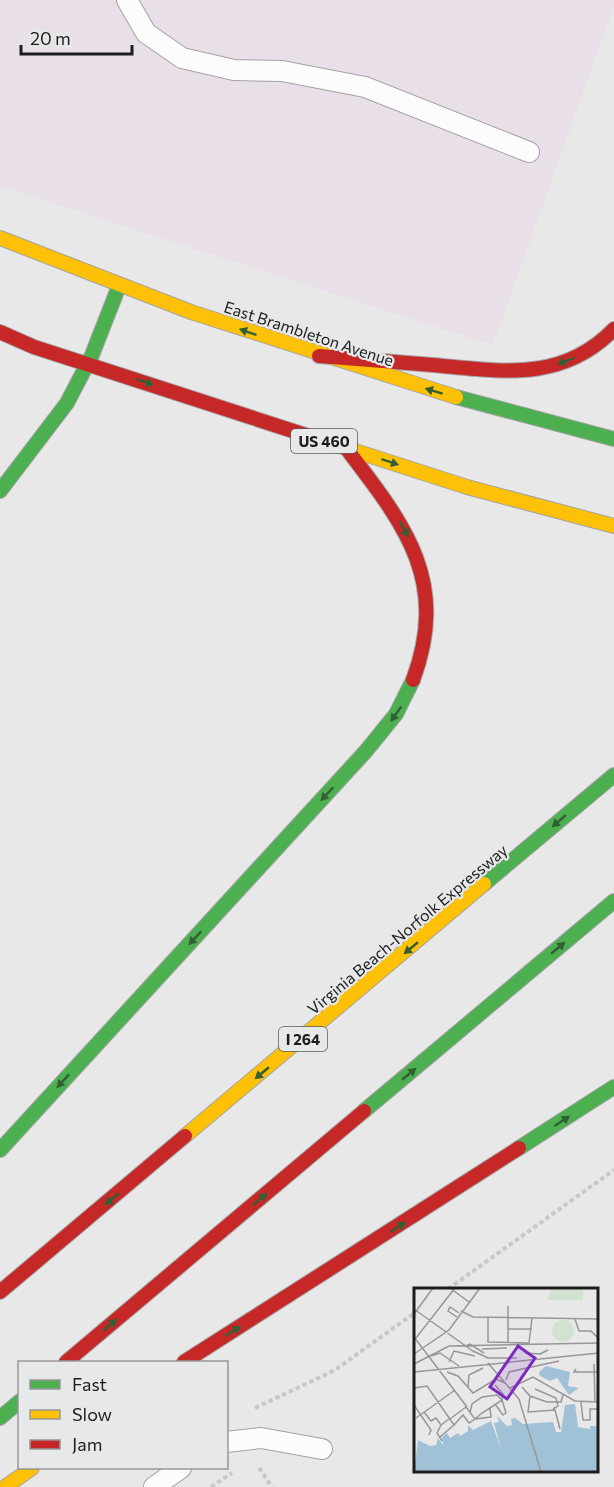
<svg xmlns="http://www.w3.org/2000/svg" width="614" height="1487" viewBox="0 0 614 1487" font-family="Commissioner,sans-serif">
  <style>
    .industrial { fill: #e8dfe9 }
    .lines { fill: none; stroke-linecap: round; stroke-linejoin: round }
    .lane-casing { stroke: #a3a3a3; stroke-width: 22 }
    .fast-casing { stroke: #a3a3a3; stroke-width: 16 }
    .slow-casing { stroke: #a3a3a3; stroke-width: 16 }
    .jam-casing { stroke: #a3a3a3; stroke-width: 16 }
    .path { stroke: #c8c8c9; stroke-width: 4; stroke-dasharray: 4.5 3; stroke-linecap: butt }
    .lane { stroke: #fcfcfc; stroke-width: 20 }
    .fast { stroke: #4caf50; stroke-width: 14 }
    .slow { stroke: #ffc107; stroke-width: 14 }
    .jam { stroke: #c62828; stroke-width: 14 }
    .oneway { fill: #325f34 }
    .labels { text-anchor: middle; dominant-baseline: central; stroke-width: 4.5; stroke-linejoin: round; paint-order: stroke }
    .shield { fill: #e7e8e9; stroke: #5a5a5b; stroke-width: 1.5 }
    .shield-label { font-size: 15px; font-weight: bold; fill: #1d1d1e }
    .street-label { font-size: 16px; fill: #1d1d1e; stroke: #e7e8e9 }
    .inset-road { fill: none; stroke: #979797; stroke-width: 1.5 }
    .view { fill: #7b2cbf; fill-opacity: 0.15; stroke: #7b2cbf; stroke-width: 3 }
    .inset-edge { fill: none; stroke: #1d1d1e; stroke-width: 3 }
  </style>
  <rect width="100%" height="100%" fill="#e8e8e8"/>
  <path class="industrial" d="M0,0h614v6l-121,339 -493,-159z"/>
  <g class="lines">
    <g class="lane-casing">
      <g id="lane">
        <path d="M127,0l19,33 36,25 52,12 48,1 83,16 164,65"/>
        <path d="M226,1442l35,-4 61,11"/>
        <path d="M154,1487l27,-19"/>
      </g>
    </g>
    <g class="fast-casing">
      <g id="fast">
        <path d="M456,397l158,42"/>
        <path d="M0,491l67,-88 25,-48 27,-69"/>
        <path d="M484,884l130,-109"/>
        <path d="M364,1111l250,-210"/>
        <path d="M519,1148l95,-61"/>
        <path d="M0,1150l366,-399 30,-37 17,-34"/>
        <path d="M0,1418l20,-17"/>
      </g>
    </g>
    <g class="slow-casing">
      <g id="slow">
        <path d="M0,238l191,74 265,85"/>
        <path d="M321,440l146,47 147,39"/>
        <path d="M185,1136l299,-252"/>
        <path d="M5,1487l27,-19"/>
      </g>
    </g>
    <g class="jam-casing">
      <g id="jam">
        <path d="M0,332l34,15 287,93"/>
        <path d="M319,356c38,3 76,6 114,9 67,6 129,18 181,-36"/>
        <path d="M346,448c58,76 104,132 67,232"/>
        <path d="M0,1292l185,-156"/>
        <path d="M66,1362l298,-251"/>
        <path d="M184,1362l335,-214"/>
      </g>
    </g>
    <g class="path">
      <path d="M448,1289l166,-119"/>
      <path d="M255,1408l80,-38 81,-58"/>
      <path d="M259,1468l13,19"/>
      <path d="M211,1487l21,-14"/>
    </g>
    <use href="#lane" class="lane"/>
    <use href="#fast" class="fast"/>
    <use href="#slow" class="slow"/>
    <use href="#jam" class="jam"/>
  </g>
  <defs><path id="oneway-solid" d="M-6-.8H1V-3.2L6.5 0L1 3.2V.8H-6Z" transform="scale(1.5)"/></defs>
  <g class="oneway">
    <use href="#oneway-solid" transform="translate(248 332) rotate(-161)"/>
    <use href="#oneway-solid" transform="translate(566 361) rotate(160)"/>
    <use href="#oneway-solid" transform="translate(145 382) rotate(18)"/>
    <use href="#oneway-solid" transform="translate(434 391) rotate(-163)"/>
    <use href="#oneway-solid" transform="translate(390 462) rotate(18)"/>
    <use href="#oneway-solid" transform="translate(404 529) rotate(61)"/>
    <use href="#oneway-solid" transform="translate(396 714) rotate(125)"/>
    <use href="#oneway-solid" transform="translate(327 794) rotate(133)"/>
    <use href="#oneway-solid" transform="translate(559 821) rotate(139)"/>
    <use href="#oneway-solid" transform="translate(195 938) rotate(133)"/>
    <use href="#oneway-solid" transform="translate(411 948) rotate(140)"/>
    <use href="#oneway-solid" transform="translate(558 948) rotate(-40)"/>
    <use href="#oneway-solid" transform="translate(262 1073) rotate(140)"/>
    <use href="#oneway-solid" transform="translate(409 1074) rotate(-40)"/>
    <use href="#oneway-solid" transform="translate(63 1081) rotate(133)"/>
    <use href="#oneway-solid" transform="translate(562 1121) rotate(-33)"/>
    <use href="#oneway-solid" transform="translate(112 1199) rotate(140)"/>
    <use href="#oneway-solid" transform="translate(260 1199) rotate(-40)"/>
    <use href="#oneway-solid" transform="translate(398 1227) rotate(-33)"/>
    <use href="#oneway-solid" transform="translate(110 1325) rotate(-40)"/>
    <use href="#oneway-solid" transform="translate(233 1331) rotate(-32)"/>
  </g>
  <g class="labels">
    <g class="shield">
      <rect x="291" y="429" width="66" height="24" rx="4.5"/>
      <rect x="279" y="1027" width="48" height="24" rx="4.5"/>
    </g>
    <g class="shield-label">
      <text x="324" y="441">US 460</text>
      <text x="303" y="1039">I 264</text>
    </g>
    <g class="street-label">
      <text transform="translate(309 333) rotate(18)">East Brambleton Avenue</text>
      <text transform="translate(407 929) rotate(-40)">Virginia Beach-Norfolk Expressway</text>
    </g>
  </g>
  <g transform="translate(414 1288)">
    <rect width="184" height="184" fill="#e8e8e8"/>
    <path d="M137,0h32v12h-35zM138 43a11 11 0 1 1 22 0a11 11 0 1 1-22 0Z" fill="#d2e2d1"/>
    <path d="M132,78l24,6 -2,14 11,2 -10,7 -12,-17 -7,3 -10,-5 -1,-4zM161,116l3,23 12,2v-3h7l1,4v42h-184l4,-32 12,6 6,-1 2,-7 5,7 -1,-8 5,-4 3,5 8,-5 2,3 8,-5v-6l5,5 18,-9 10,27 -7,-25 5,-1 -2,-6 10,10 5,-1 -1,-6 4,-1 8,6 30,-2 3,10h5l4,-27z" fill="#a1c2d6"/>
    <path class="inset-road" d="M36,0l19,14M0,21l60,43M47,23l12,6 126,2M0,26l19,-26M43,29l-9,-6 2,-4 9,6M74,30v24l41,1 3,-25M161,31l4,12h12l8,8M94,41h24M0,49l53,70M2,50l39,-50M94,54v-36M52,58l4,-2 14,9M68,61l25,-1M59,63l15,7h29M111,65l15,1 8,-4M0,66l35,-24 31,-42M17,68l9,-3 19,13M35,74l5,-11 21,5M74,75l31,36 22,73M0,76l35,-18 150,-3M180,76l1,38M162,81l-2,3h25M0,84l185,-19M33,84l11,4 15,17 23,-14 9,4M92,92l3,-8 50,-11M81,97l8,9 -1,6M54,99l1,-12 14,-7M108,99l8,9 17,6h14l2,-7M0,100l13,-2 27,39 9,-10 6,8 6,-4 -9,-12M96,100l23,-11 42,24 24,1M121,101l21,9 2,8 -5,3M116,108l-2,16 27,-2 5,19M167,114l2,18h7v-11h9M0,117l17,25 -2,5M10,124l7,9 5,-3 5,7 8,-6M56,125l2,-9 10,-7 15,-2 5,5M2,130l39,-28M36,131l16,-12M61,131l7,-6 20,-13 4,13 -3,2 -8,-11M61,131l16,-2 -1,-9M27,137l-4,8 5,8M26,149l14,-12"/>
    <path class="view" d="M104,58l17,12 -28,41 -17,-12z"/>
    <rect width="184" height="184" class="inset-edge"/>
  </g>
  <rect x="18" y="1361" width="210" height="108" fill="#e7e8e9" stroke="#969798" stroke-width="1.5"/>
  <rect x="30" y="1380" width="30" height="9" fill="#4caf50" stroke="#969798" stroke-width="1.5"/>
  <text x="72" y="1391" font-size="18" fill="#1d1d1e">Fast</text>
  <rect x="30" y="1410" width="30" height="9" fill="#ffc107" stroke="#969798" stroke-width="1.5"/>
  <text x="72" y="1421" font-size="18" fill="#1d1d1e">Slow</text>
  <rect x="30" y="1440" width="30" height="9" fill="#c62828" stroke="#969798" stroke-width="1.5"/>
  <text x="72" y="1451" font-size="18" fill="#1d1d1e">Jam</text>
  <path d="M21 45v9h111v-9" fill="none" stroke="#1d1d1e" stroke-width="3"/>
  <text x="30" y="45" font-size="18" fill="#1d1d1e" stroke="#e7e8e9" stroke-width="4.5" paint-order="stroke">20 m</text>
</svg>
